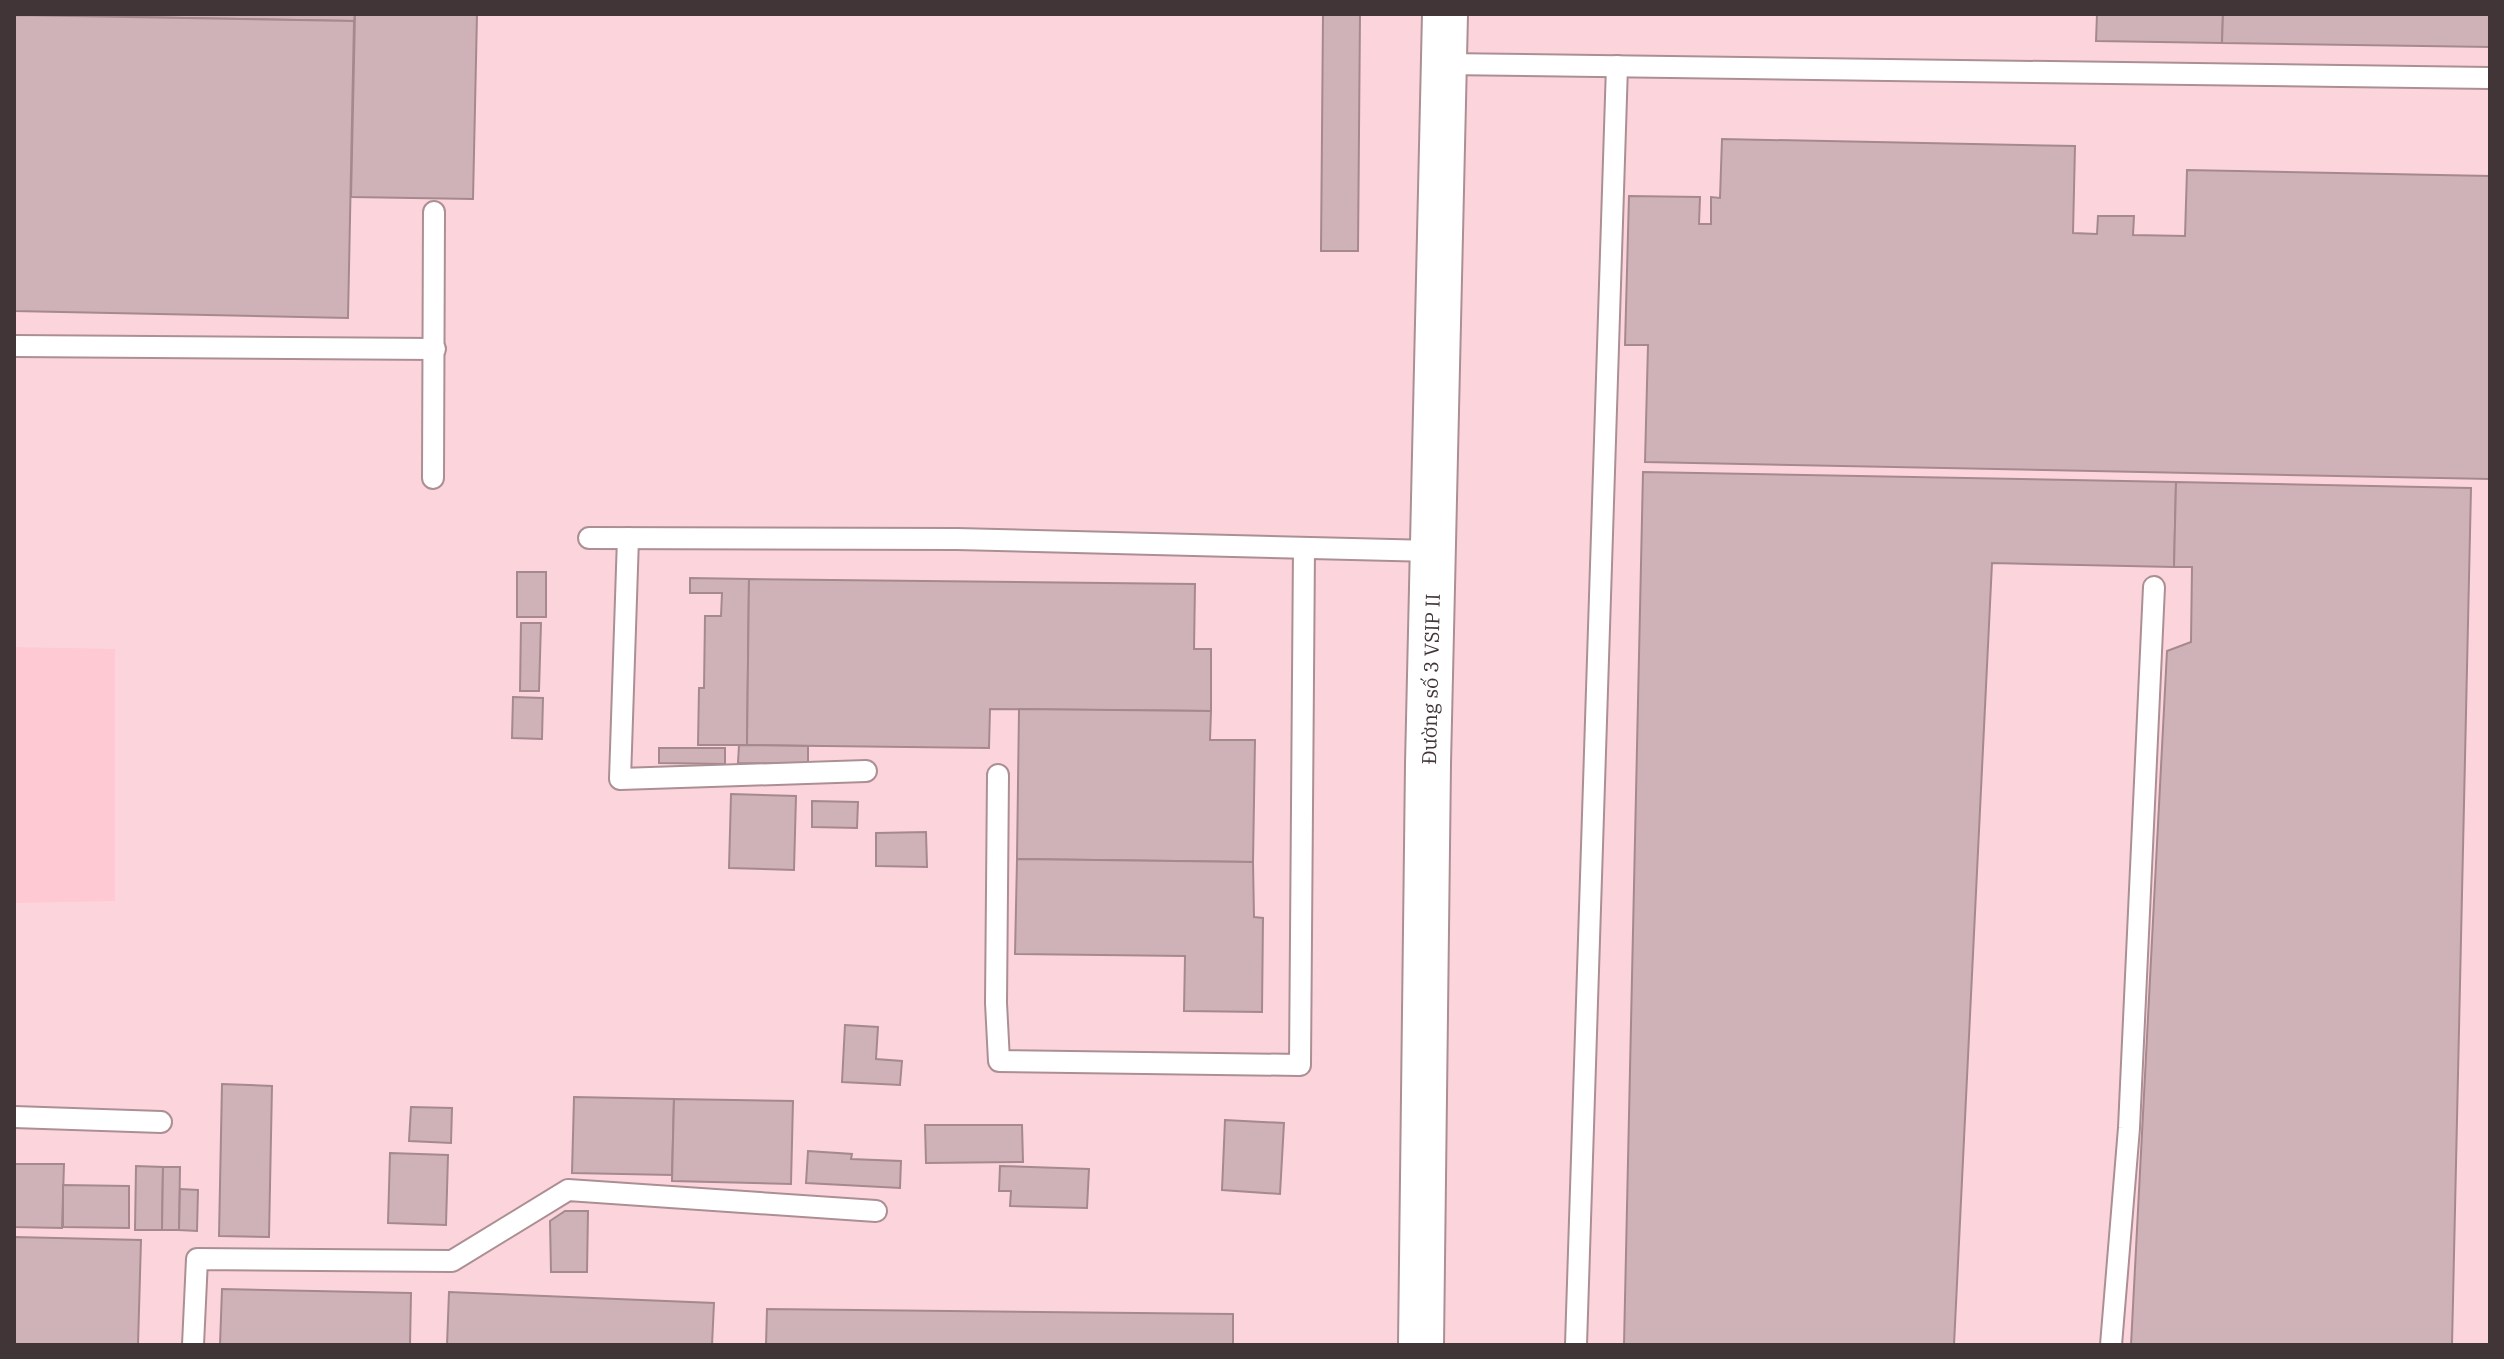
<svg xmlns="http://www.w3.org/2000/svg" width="2504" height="1359" viewBox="0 0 2504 1359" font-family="'IBM Plex Serif',serif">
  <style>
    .built { fill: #fcd5dc }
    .green { fill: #fec9d3 }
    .building { fill: #cfb2b7; stroke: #a5898e; stroke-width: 2 }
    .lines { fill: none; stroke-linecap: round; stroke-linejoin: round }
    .service-casing { stroke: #ab8f94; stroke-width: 24 }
    .tertiary-casing { stroke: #ab8f94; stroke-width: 48 }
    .service { stroke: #fff; stroke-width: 20 }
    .tertiary { stroke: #fff; stroke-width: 44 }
    .labels { text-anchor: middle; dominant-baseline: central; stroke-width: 6; stroke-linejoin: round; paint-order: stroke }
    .street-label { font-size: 20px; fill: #413537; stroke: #fef7f8 }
  </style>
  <rect width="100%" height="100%" fill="#fde5e9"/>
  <rect class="built" x="14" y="14" width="2476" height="1331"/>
  <path class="green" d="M14,647l101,2v252l-101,2z"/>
  <g class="building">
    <path d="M129,14h226l-1,7 -225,-4z"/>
    <path d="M355,14h122l-4,185 -122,-2z"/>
    <path d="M1323,14h37l-2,237h-37z"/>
    <path d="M2097,14h126l-1,29 -126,-2z"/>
    <path d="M2223,14h267v33l-268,-4z"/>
    <path d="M14,15l340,6 -6,297 -334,-7z"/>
    <path d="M1722,139l353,7 -2,87 24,1 1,-18h36l-1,19 52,1 2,-66 303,6v303l-845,-17 3,-117h-23l4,-149 71,1 -1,27h12v-27l9,1z"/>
    <path d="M1643,472l533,10 -2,85 -182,-4 -38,782h-330z"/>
    <path d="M2176,482l295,6 -19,857h-321l36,-694 24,-9 1,-75h-18z"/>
    <rect x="517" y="572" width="29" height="45"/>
    <path d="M690,578l59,1 -2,166h-49l1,-57h5l1,-72h16l1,-23h-32z"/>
    <path d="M749,579l446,5 -1,65h17v62l-221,-2 -1,39 -242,-3z"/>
    <path d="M521,623h20l-2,68h-19z"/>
    <path d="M513,697l30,1 -1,41 -30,-1z"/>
    <path d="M1019,709l192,2 -1,29h45l-2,122 -236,-3z"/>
    <path d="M739,745l69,1v18l-70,-1z"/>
    <path d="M659,748h66v16l-66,-1z"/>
    <path d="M731,794l65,2 -2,74 -65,-2z"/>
    <path d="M812,801l46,1 -1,26 -45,-1z"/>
    <path d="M926,832l1,35 -51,-1v-33z"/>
    <path d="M1017,859l236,3 1,55 9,1 -1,94 -78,-1 1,-55 -170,-2z"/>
    <path d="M845,1025l33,2 -2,32 26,2 -2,24 -58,-3z"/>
    <path d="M222,1084l50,2 -3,151 -50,-1z"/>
    <path d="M574,1097l100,2 -2,76 -100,-2z"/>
    <path d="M674,1099l119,2 -2,83 -119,-3z"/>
    <path d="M411,1107l41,1 -1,35 -42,-2z"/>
    <path d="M1225,1120l59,3 -4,71 -58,-4z"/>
    <path d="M925,1125h97l1,37 -97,1z"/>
    <path d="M808,1151l44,3 -1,5 50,2 -1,27 -94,-5z"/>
    <path d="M390,1153l58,2 -2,70 -58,-2z"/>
    <path d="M14,1164h50l-2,64 -48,-1z"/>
    <path d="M136,1166l27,1 -1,63h-27z"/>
    <path d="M1000,1166l89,3 -2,39 -77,-2 1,-15h-12z"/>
    <path d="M163,1167h17l-1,63h-17z"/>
    <path d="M63,1185l66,1v42l-66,-1z"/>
    <path d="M180,1189l18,1 -1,41 -18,-1z"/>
    <path d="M565,1211h23l-1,61h-36l-1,-51z"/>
    <path d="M14,1237l127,3 -3,105h-124z"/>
    <path d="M222,1289l189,4 -1,52h-190z"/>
    <path d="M449,1292l265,11 -2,42h-265z"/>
    <path d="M767,1309l466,5v31h-467z"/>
  </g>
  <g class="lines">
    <g class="service-casing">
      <g id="service">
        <path d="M1443,64l1047,14"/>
        <path d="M14,346l421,3"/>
        <path d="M433,478l1,-266"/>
        <path d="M589,538l368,1 476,12"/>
        <path d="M628,538l-8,241 246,-8"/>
        <path d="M998,775l-2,228 3,58 301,4 4,-517"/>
        <path d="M14,1117l147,5"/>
        <path d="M193,1345l4,-86 255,2 116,-71 308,21"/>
        <path d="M1576,1345l41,-1279"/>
        <path d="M2111,1345l18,-217 25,-541"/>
      </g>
    </g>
    <g class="tertiary-casing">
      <g id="tertiary">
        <path id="s1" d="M1421,1345l7,-581 17,-750"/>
      </g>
    </g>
    <use href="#service" class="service"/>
    <use href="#tertiary" class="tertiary"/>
  </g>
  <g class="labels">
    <g class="street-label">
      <text stroke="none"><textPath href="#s1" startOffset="666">Đường số 3 VSIP II</textPath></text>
    </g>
  </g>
  <rect width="2504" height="1359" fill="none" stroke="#413537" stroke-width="32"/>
</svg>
